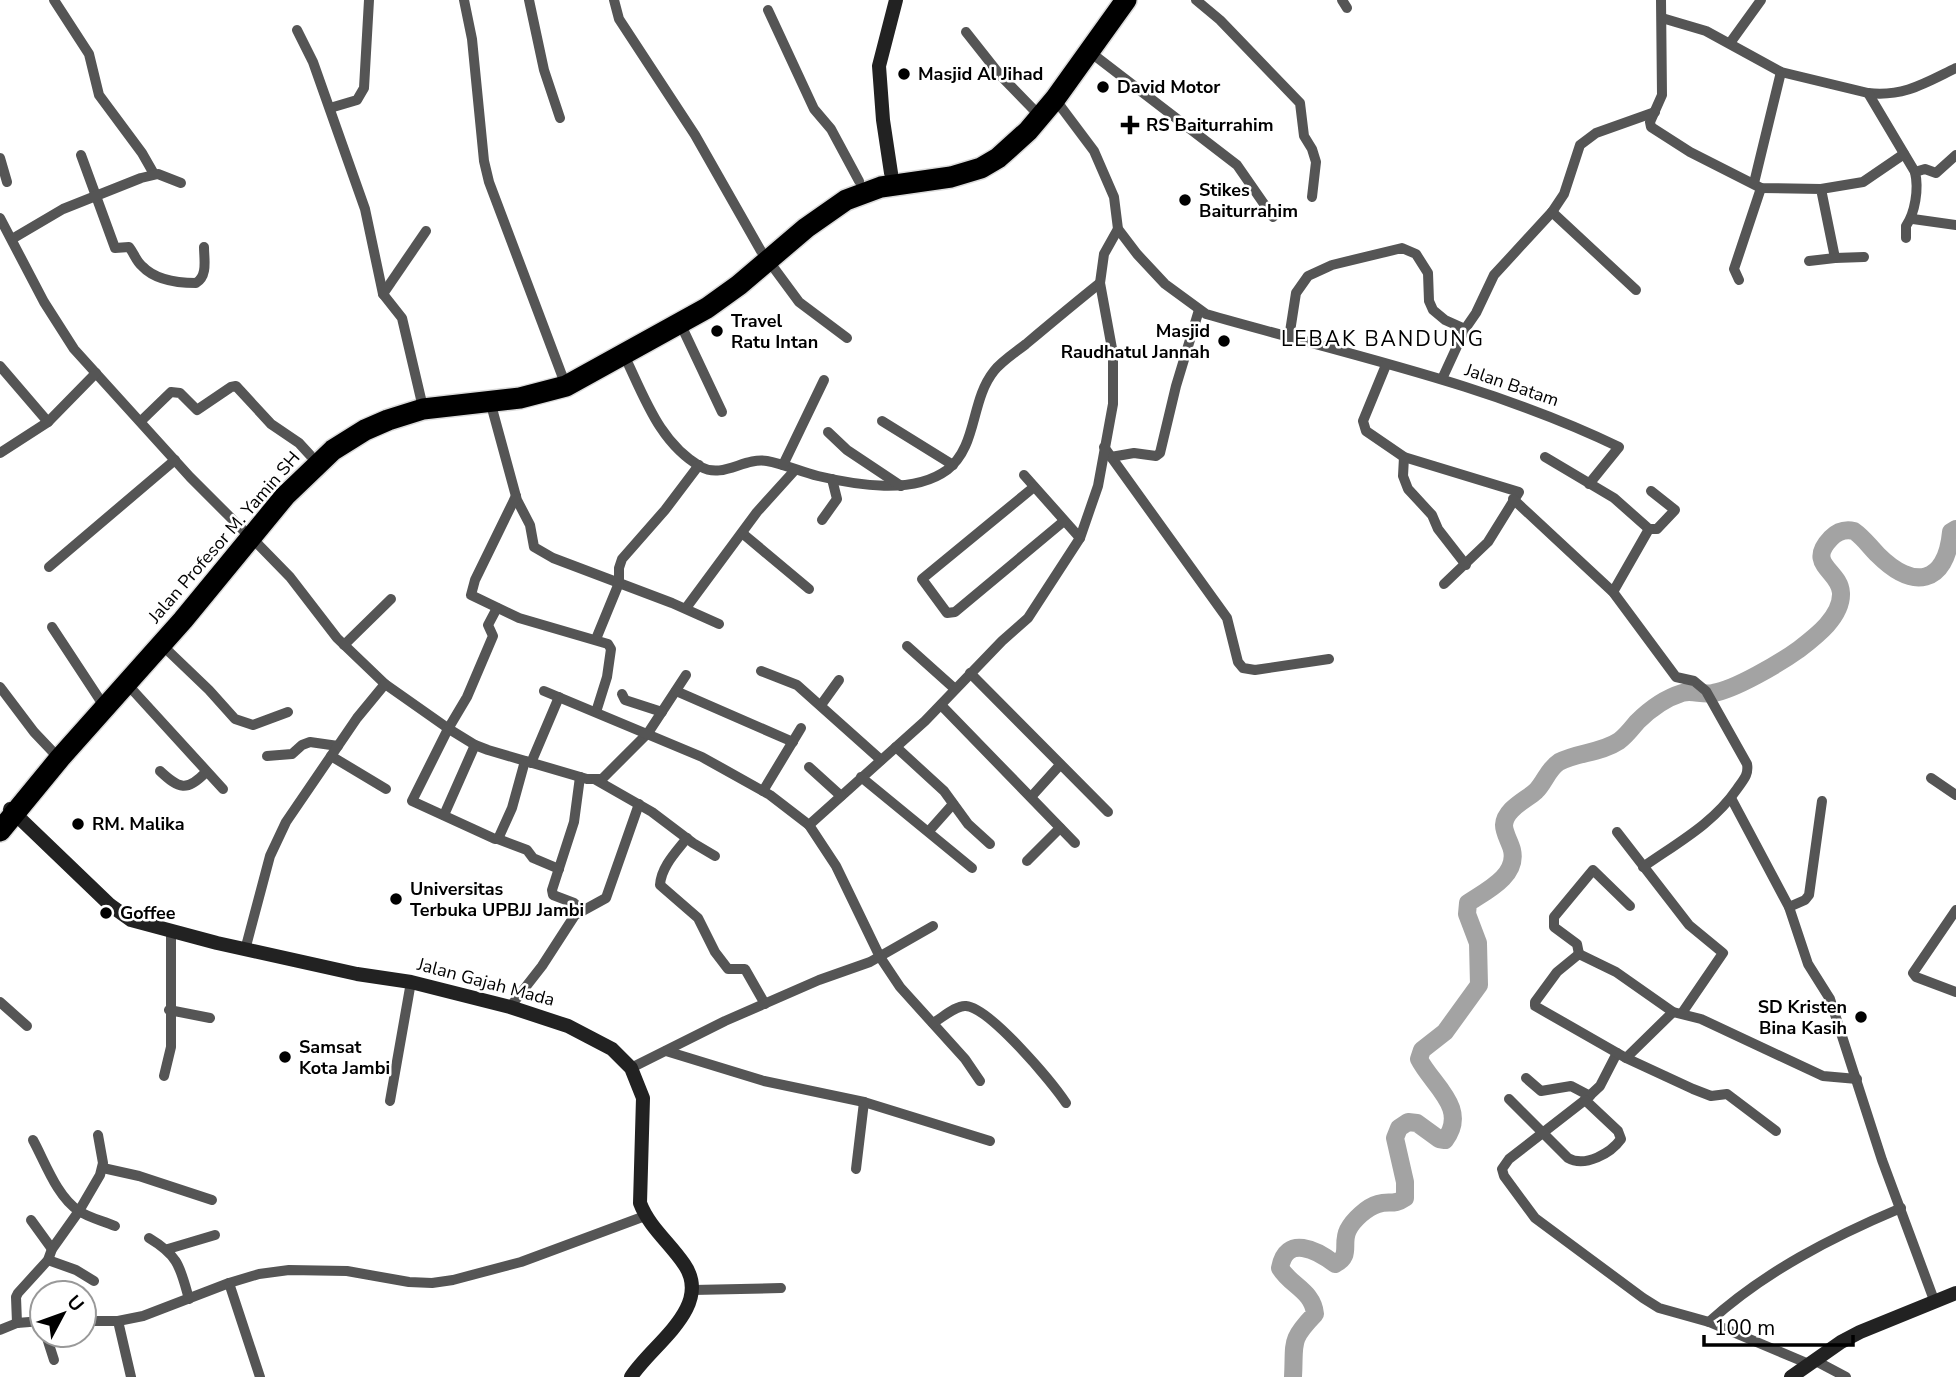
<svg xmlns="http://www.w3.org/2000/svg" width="1956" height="1377" viewBox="0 0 1956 1377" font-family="'Nunito Sans',sans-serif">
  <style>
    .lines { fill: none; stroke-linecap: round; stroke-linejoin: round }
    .river { stroke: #a3a3a3; stroke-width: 18 }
    .highway-casing { stroke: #dbdbdb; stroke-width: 24 }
    .street { stroke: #555; stroke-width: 10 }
    .secondary { stroke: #222; stroke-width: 14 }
    .highway { stroke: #000; stroke-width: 21 }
    .poi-dot { fill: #000; stroke: #fff; stroke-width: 2.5 }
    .labels { text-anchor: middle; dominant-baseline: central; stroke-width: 5; stroke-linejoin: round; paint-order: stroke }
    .poi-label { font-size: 18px; font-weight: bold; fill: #000; stroke: #fff; text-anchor: start }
    .street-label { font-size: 18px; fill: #000; stroke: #fff }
    .quarter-label { font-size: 21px; letter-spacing: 2px; fill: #000; stroke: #fff }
  </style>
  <rect width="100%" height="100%" fill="#fff"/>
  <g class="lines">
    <path class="river" d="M1293,1377c2,-35 -4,-36 22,-63 -2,-23 -24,-28 -35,-46 6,-34 37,-18 55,-4 17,-8 6,-20 13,-34 5,-10 19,-23 30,-26 11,-3 17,1 27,-6v-16l-10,-44 4,-10 9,-6 9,1 22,16 6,1c24,-32 -13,-55 -26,-81l3,-9 23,-18 34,-47 -1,-42 -11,-29 1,-11c18,-12 50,-27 44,-53 -2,-8 -8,-17 -8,-25 1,-16 22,-25 32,-34 9,-9 12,-22 23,-29 19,-10 42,-9 60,-21 7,-5 13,-13 18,-19 12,-12 29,-24 45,-29 9,-3 21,2 31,0 21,-3 67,-30 85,-43 17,-13 44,-33 43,-57 -1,-23 -36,-28 -10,-55 7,-7 14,-9 23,-7 10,7 15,15 24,24 35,35 68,30 73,-23l5,-3"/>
    <g class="highway-casing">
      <path id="highway" d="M0,831l60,-73 123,-138 102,-124 48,-46 32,-20 23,-10 35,-11 97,-11 46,-12 141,-78 32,-23 67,-57 40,-28 35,-13 70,-10 30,-9 17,-10 30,-27 27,-32 71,-99"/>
    </g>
    <g class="street">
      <path d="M54,0l35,54 10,41 43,58 12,21"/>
      <path d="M464,0l8,39 12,122 5,21 77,204"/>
      <path d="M529,0l15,70 16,48"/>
      <path d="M614,0l5,19 76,116 66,116"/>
      <path d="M1196,0l24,20 80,83 4,33 8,13 4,13 -4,35"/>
      <path d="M1342,0l5,8"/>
      <path d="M1661,0l1,95 -12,27 1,5 39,25 71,36 60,1 14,69 29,-1"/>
      <path d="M768,10l46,99 17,20 28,52"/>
      <path d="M1662,18l44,13 75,41 87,21c36,4 57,-10 88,-25"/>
      <path d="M297,30l16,32 52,147 18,85 19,24 19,81"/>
      <path d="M966,32l34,43 34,35"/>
      <path d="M1730,43l31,-43"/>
      <path d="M1090,52l147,113 36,52"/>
      <path d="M1868,93l47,79c4,17 0,41 -9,54v12"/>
      <path d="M1055,99l39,52 20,46 4,32 19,25 28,30 41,30c139,40 283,70 413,133l-30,37"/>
      <path d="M330,108l27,-8 7,-12 5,-88"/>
      <path d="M81,155l34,93 14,-1c5,6 7,14 13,19 13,14 36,17 54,17 12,-7 8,-24 8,-36"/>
      <path d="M0,158l7,24"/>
      <path d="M1915,172l10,-3 11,4 20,-18"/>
      <path d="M1754,183l27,-111"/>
      <path d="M1821,189l42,-7 41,-28"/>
      <path d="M1552,212l84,78"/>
      <path d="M0,218l44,84 30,47 116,128 54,54"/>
      <path d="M1913,219l43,6"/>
      <path d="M12,239l51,-30 78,-31 17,-4 23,9"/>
      <path d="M768,260l31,42 48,36"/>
      <path d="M1809,261l26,-3"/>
      <path d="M1739,280l-5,-11 27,-81"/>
      <path d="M383,294l43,-63"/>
      <path d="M680,323l42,89"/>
      <path d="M1289,338l7,-45 12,-17 24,-11 70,-17 14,6 12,19 1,28 4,9 12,10 20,9"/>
      <path d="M624,355c20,41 35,88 77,112 22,12 43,-10 66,-6 17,3 34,11 51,15 38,9 95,19 129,-6 31,-24 23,-69 47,-99 8,-10 22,-19 32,-27 25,-21 49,-41 74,-61"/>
      <path d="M1386,365l-23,56 3,10 38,26 115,35 -31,50 -44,42"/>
      <path d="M0,366l48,56"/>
      <path d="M1442,379l23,-50 11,-16 18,-38 58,-63 12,-18 16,-49 16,-12 59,-21"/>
      <path d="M490,401l27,99 13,25 4,22 19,11 119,45 47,21"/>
      <path d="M141,421l30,-29 9,1 17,17 34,-23 5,-1 35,38 28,19 11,12"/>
      <path d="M882,421l71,44"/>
      <path d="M828,432l19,18 54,36"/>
      <path d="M1104,447l123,171 11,44 5,6 12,2 74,-11"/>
      <path d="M0,453l48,-31 48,-49"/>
      <path d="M1111,457l23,-4 22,3 4,-3 16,-67 23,-76"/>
      <path d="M1404,457l-1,19 5,13 24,26 6,14 28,36"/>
      <path d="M1545,457l69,41 35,31h8l18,-19 -24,-19"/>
      <path d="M783,465l41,-85"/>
      <path d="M1024,475l56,63"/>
      <path d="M1034,487l-112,92 25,34 8,-1 109,-91"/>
      <path d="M516,496l-41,84 -4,15 48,23 89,26 3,5 -4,28 -11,35"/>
      <path d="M1513,499l100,93 63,85 18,4 12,10 41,73c2,11 -4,16 -10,25 -24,35 -60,54 -94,78"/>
      <path d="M822,520l15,-21 -5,-20"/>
      <path d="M742,533l67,56"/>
      <path d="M250,536l40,41 47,61 48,46 64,45 26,16 13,5 99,29h15l46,-46 38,-58"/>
      <path d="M49,567l126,-107"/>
      <path d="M1613,592l36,-63"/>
      <path d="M497,608l-9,17 5,11 -26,61 -19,32 -36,72 83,38h3l14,-31 13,-47"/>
      <path d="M686,608l71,-96 38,-42"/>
      <path d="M52,627l48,73"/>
      <path d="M596,639l23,-56v-15l3,-9 43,-49 34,-45"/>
      <path d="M162,645l47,45 26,29 18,6 35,-13"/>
      <path d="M344,645l47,-46"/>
      <path d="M907,646l48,43"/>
      <path d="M761,671l36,14 84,75"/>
      <path d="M970,673l138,139"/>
      <path d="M128,685l95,104"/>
      <path d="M0,687l34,45 19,20"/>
      <path d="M544,691l158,66 68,38 39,30 116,-104 77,-80 26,-23 52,-80 18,-52 15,-82v-50l-13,-71 4,-29 14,-25"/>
      <path d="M676,691l117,51"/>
      <path d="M622,694l3,6 37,12"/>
      <path d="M821,705l18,-25"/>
      <path d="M941,705l134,138"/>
      <path d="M896,747l48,44 24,33 22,20"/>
      <path d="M267,756l25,-2 10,-9 8,-3 28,4"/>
      <path d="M331,756l55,33"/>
      <path d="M531,763l28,-66"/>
      <path d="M809,767l32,29"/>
      <path d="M160,771c19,18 27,21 46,1"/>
      <path d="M580,777l-6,45 -22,68 1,5 21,8 7,7"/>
      <path d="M861,777l111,91"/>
      <path d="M1931,778l25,17"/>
      <path d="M596,780l56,32 41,31 22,13"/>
      <path d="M763,791l38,-63"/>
      <path d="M1031,797l29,-32"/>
      <path d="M1731,798l58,109 19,57 22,35 52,161 52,140"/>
      <path d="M444,815l31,-70"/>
      <path d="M809,825l27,41 44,91 20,30 65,72 15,22"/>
      <path d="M929,831l24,-27"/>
      <path d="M1617,832l72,93 34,28 -41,60"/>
      <path d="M687,838c-11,14 -26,29 -27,47l38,33 17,34 13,17h17l20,35"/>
      <path d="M498,839l29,11 6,8 26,11"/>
      <path d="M1027,861l33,-33"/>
      <path d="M1789,907l16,-7 4,-5 13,-94"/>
      <path d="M1956,910l-43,63 3,4 40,15"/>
      <path d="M245,950l25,-94 16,-34 71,-104 28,-34"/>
      <path d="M1579,954l-2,-10 -23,-17v-10l39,-47 37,36"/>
      <path d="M0,1002l27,24"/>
      <path d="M510,1007l32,-41 33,-51 31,-17 33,-94"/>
      <path d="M169,1010l41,8"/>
      <path d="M933,1023c9,-5 23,-18 33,-17 24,2 86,76 100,97"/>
      <path d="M666,1051l98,30 100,21 126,39"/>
      <path d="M1617,1053l-17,33 -15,14 -76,59 -7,10 2,7 31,42 108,80 16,10 50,14 100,42"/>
      <path d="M1626,1058l47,-46"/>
      <path d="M631,1068l94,-47 94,-41 51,-18 63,-36"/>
      <path d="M164,1076l7,-29v-114"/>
      <path d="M1526,1078l15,13 30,-5 19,10"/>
      <path d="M1509,1099l59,59c17,10 43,-5 53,-19l-3,-8 -33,-31"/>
      <path d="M390,1101l21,-119"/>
      <path d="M1776,1131l-49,-37 -16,2 -18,-7 -67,-31 -91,-52v-4l22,-30 22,-18 37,18 57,40 28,7 122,57 34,3"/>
      <path d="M33,1140c12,22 24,57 46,71 10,7 25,10 36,15"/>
      <path d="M103,1168l36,8 73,24"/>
      <path d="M856,1169l8,-67"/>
      <path d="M31,1220l21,29"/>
      <path d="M149,1238c30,18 31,29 40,61"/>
      <path d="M168,1249l47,-14"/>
      <path d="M48,1260l28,10 18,11"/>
      <path d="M229,1283l31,94"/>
      <path d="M693,1290l88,-2"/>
      <path d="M84,1321h34l25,-5 86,-33 30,-9 30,-4 58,1 62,11 23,1 21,-3 68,-18 124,-46"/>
      <path d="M118,1321l13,56"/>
      <path d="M1709,1322c55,-50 123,-85 192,-114"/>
      <path d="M17,1323l-1,-26 2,-4 30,-33 4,-11 27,-38 21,-36 3,-12 -5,-28"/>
      <path d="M0,1330l17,-7 25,-2"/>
      <path d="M46,1335l8,25"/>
      <path d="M1814,1360l32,17"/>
    </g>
    <g class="secondary">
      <path d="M891,173l-8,-53 -4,-54 17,-66"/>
      <path d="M10,809l100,96 21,15 86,23 140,31 54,8 99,25 58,19 44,23 19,19 12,30 -3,105c9,24 30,40 44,61 30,43 -33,81 -53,113"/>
      <path d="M1791,1377l50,-35 19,-10 96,-39"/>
    </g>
    <use href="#highway" class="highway"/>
  </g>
  <g class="poi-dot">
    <circle cx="904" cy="74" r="7"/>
    <circle cx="1103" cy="87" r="7"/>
    <path d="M1126.5 114.5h7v7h7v7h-7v7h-7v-7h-7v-7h7z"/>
    <circle cx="1185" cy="200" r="7"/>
    <circle cx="717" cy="331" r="7"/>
    <circle cx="1224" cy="341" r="7"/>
    <circle cx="78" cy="824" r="7"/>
    <circle cx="396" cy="899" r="7"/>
    <circle cx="106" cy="913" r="7"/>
    <circle cx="1861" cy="1017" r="7"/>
    <circle cx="285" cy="1057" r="7"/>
  </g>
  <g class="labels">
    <g class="poi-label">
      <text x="918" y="74">Masjid Al Jihad</text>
      <text x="1117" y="87">David Motor</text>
      <text x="1146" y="125">RS Baiturrahim</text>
      <text x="1199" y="190">Stikes<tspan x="1199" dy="21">Baiturrahim</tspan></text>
      <text x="731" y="321">Travel<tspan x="731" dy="21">Ratu Intan</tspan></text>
      <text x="1210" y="331" text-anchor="end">Masjid<tspan x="1210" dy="21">Raudhatul Jannah</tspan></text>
      <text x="92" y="824">RM. Malika</text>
      <text x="410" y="889">Universitas<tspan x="410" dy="21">Terbuka UPBJJ Jambi</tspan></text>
      <text x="120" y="913">Goffee</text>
      <text x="1847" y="1007" text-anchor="end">SD Kristen<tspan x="1847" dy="21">Bina Kasih</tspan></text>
      <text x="299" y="1047">Samsat<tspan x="299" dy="21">Kota Jambi</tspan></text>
    </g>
    <g class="street-label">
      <text transform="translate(1512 385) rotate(19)">Jalan Batam</text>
      <text transform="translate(224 537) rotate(-49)">Jalan Profesor M. Yamin SH</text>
      <text transform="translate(486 982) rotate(15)">Jalan Gajah Mada</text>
    </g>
    <g class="quarter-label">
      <text x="1383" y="339">LEBAK BANDUNG</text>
    </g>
  </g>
  <g transform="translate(63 1314) rotate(49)"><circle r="33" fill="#ffffff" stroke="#999999" stroke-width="2"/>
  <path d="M0-5L12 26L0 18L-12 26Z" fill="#000000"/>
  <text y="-10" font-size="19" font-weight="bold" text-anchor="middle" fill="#000000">U</text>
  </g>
  <path d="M1704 1335v10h149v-10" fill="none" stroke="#000000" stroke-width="3.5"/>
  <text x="1714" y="1335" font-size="21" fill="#000000" stroke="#ffffff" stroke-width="5" paint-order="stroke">100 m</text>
</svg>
